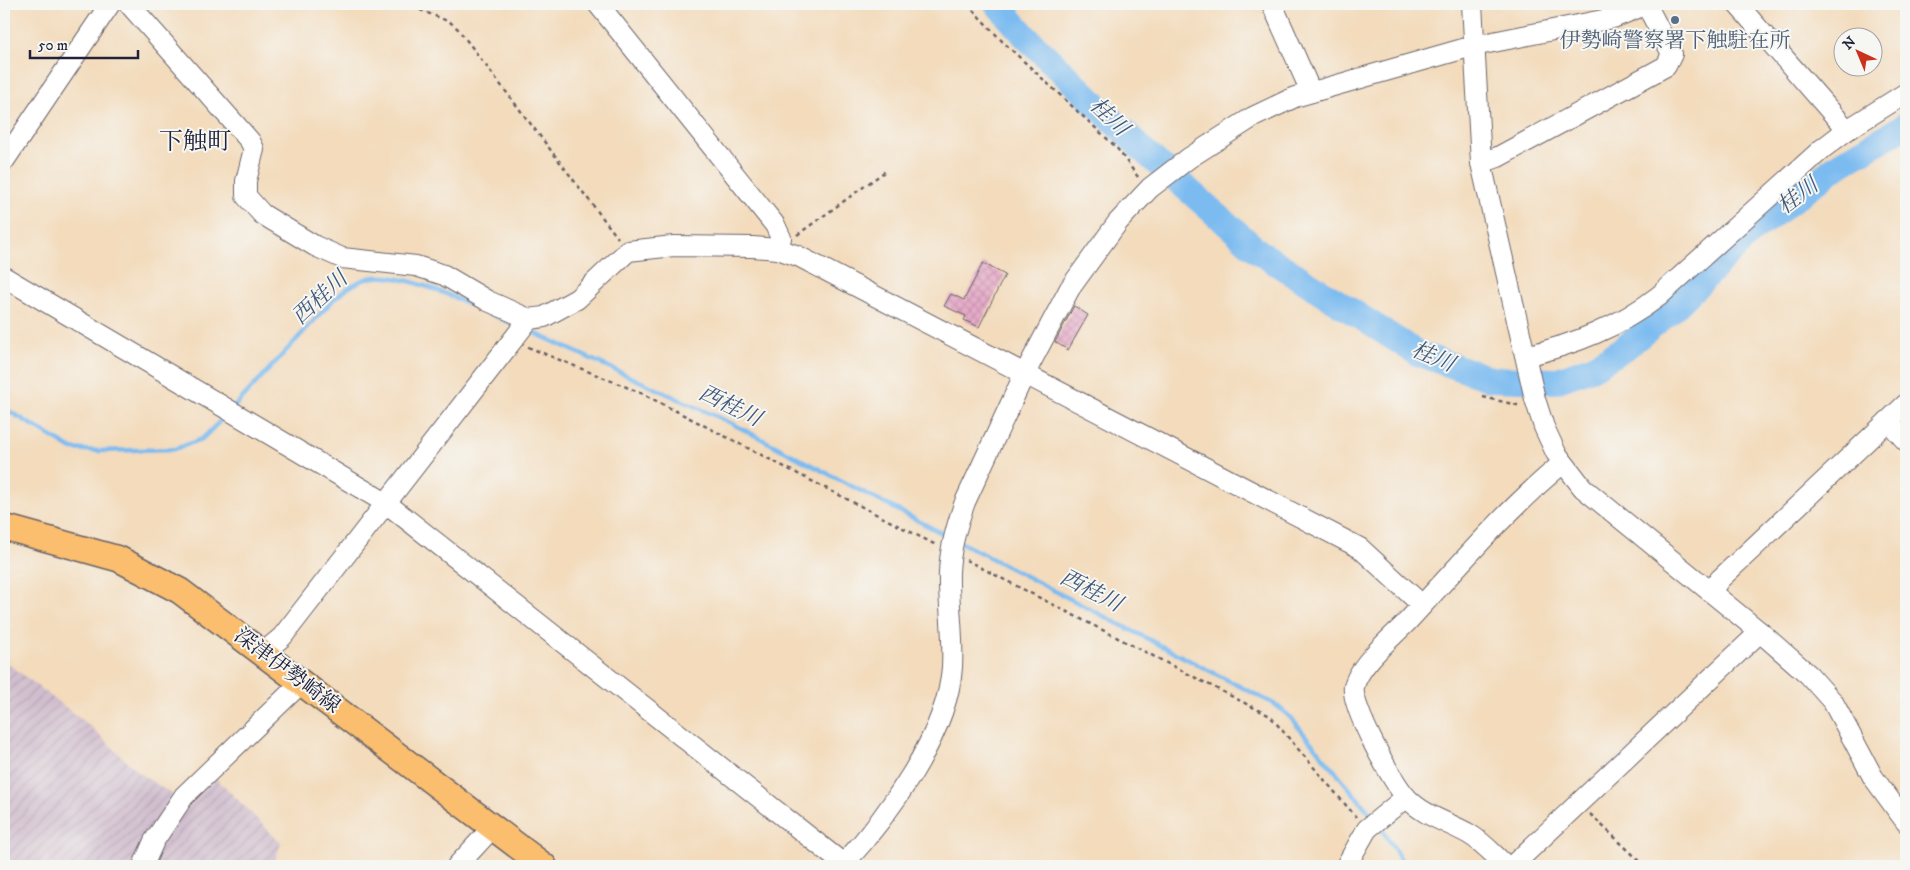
<svg xmlns="http://www.w3.org/2000/svg" width="1910" height="870" viewBox="0 0 1910 870" font-family="'IM FELL DW Pica','Noto Serif JP',serif">
  <style>
    .industrial { fill: url(#industrial-furrows) }
    .lines { fill: none; stroke-linecap: round; stroke-linejoin: round }
    .stream { stroke: #7cbbf0; stroke-width: 4.5 }
    .river { stroke: #7cbbf0; stroke-width: 26 }
    .building { fill: url(#building-cross-hatch) }
    .minor-casing { stroke: #6b6368; stroke-width: 22 }
    .major-casing { stroke: #6b6368; stroke-width: 28 }
    .path { stroke: #6b6368; stroke-width: 2.5; stroke-dasharray: 4 4; stroke-linecap: butt }
    .minor { stroke: #fff; stroke-width: 20 }
    .major { stroke: #fabe6e; stroke-width: 25 }
    .service-dot { fill: #5c6f8a; stroke: #f6f6f2; stroke-width: 2 }
    .labels { text-anchor: middle; dominant-baseline: central; stroke-width: 4; stroke-linejoin: round; paint-order: stroke }
    .service-label { font-size: 21px; fill: #4e5e75; stroke: #f6f6f2 }
    .street-label { font-size: 21px; fill: #22223b; stroke: #f6f6f2 }
    .water-label { font-size: 22px; font-style: italic; fill: #42587a; stroke: #f6f6f2 }
    .quarter-label { font-size: 24px; fill: #22223b; stroke: #f6f6f2 }
  </style>
  <defs>
    <pattern id="industrial-furrows" width="10" height="10" patternUnits="userSpaceOnUse" patternTransform="scale(1.25)"><rect width="10" height="10" fill="#d0bdcd"/><path d="M-1 1l2-2M0 10L10 0M9 11l2-2" fill="none" stroke="#b2a2b1"/></pattern>
    <pattern id="building-cross-hatch" width="8" height="8" patternUnits="userSpaceOnUse" patternTransform="scale(1.25)"><rect width="8" height="8" fill="#e5aac7"/><path d="M0 0l8 8M0 8l8-8" fill="none" stroke="#c492ac"/></pattern>
  </defs>
  <rect width="100%" height="100%" fill="#f6f6f2"/>
  <filter id="ink" filterUnits="userSpaceOnUse"><feTurbulence type="fractalNoise" baseFrequency=".02" numOctaves="2"/><feDisplacementMap in="SourceGraphic" scale="10" xChannelSelector="R" yChannelSelector="G"/><feConvolveMatrix kernelMatrix="1 2 1 2 8 2 1 2 1" color-interpolation-filters="sRGB"/></filter>
  <filter id="wash" filterUnits="userSpaceOnUse"><feTurbulence type="fractalNoise" baseFrequency=".0096" numOctaves="4" result="noise"/><feDisplacementMap in="SourceGraphic" scale="20" xChannelSelector="R" yChannelSelector="G"/><feGaussianBlur stdDeviation="1.12" result="paint"/><feColorMatrix in="noise" values="0 0 0 0 0 0 0 0 0 0 0 0 0 0 0 0 0 1.4 0 .05"/><feComposite in="paint" operator="in"/></filter>
  <g filter="url(#wash)">
    <rect width="100%" height="100%" fill="#f3dbbc"/>
    <path class="industrial" d="M6,662l84,64 48,46 49,32 29,-26 65,65 -8,23h-269v-201z"/>
    <g class="lines">
      <g class="stream">
        <path d="M528,330l205,94 216,113"/>
        <path d="M234,407l99,-107c11,-9 21,-18 36,-22 37,-9 113,33 149,48"/>
        <path d="M4,408l68,41 26,2 77,-2 27,-10 25,-25"/>
        <path d="M958,541l318,164 14,12 84,101"/>
        <path d="M1380,826l25,40"/>
      </g>
      <path class="river" d="M997,4l29,33 120,116 113,99 158,101 74,26 64,2 39,-14 33,-21 46,-37 79,-78 85,-65 69,-41"/>
    </g>
    <g id="blocks">
      <g class="building">
        <path d="M983,263l22,12 -26,52 -15,-7 2,-4 -22,-10 7,-12 13,6z"/>
        <path d="M1074,306l14,9 -20,35 -13,-8z"/>
      </g>
    </g>
  </g>
  <g filter="url(#ink)">
    <use href="#blocks" fill-opacity="0" stroke="#6b6368" stroke-width="1"/>
    <g class="lines">
      <g class="minor-casing">
        <g id="minor">
          <path d="M129,4l121,137 4,8 -8,32v15l16,18 53,32 27,12 74,8 28,9 44,26 41,18"/>
          <path d="M598,4l177,221 6,13 -3,11"/>
          <path d="M1272,4l39,88"/>
          <path d="M1472,4l9,159 54,236 9,28 12,26 27,35 177,144 49,43 24,27 40,75 33,45"/>
          <path d="M1737,4l110,126"/>
          <path d="M4,161l106,-157"/>
          <path d="M1481,163l17,-6 168,-91 6,-12 -26,-50"/>
          <path d="M4,277l382,226 460,363"/>
          <path d="M1526,356c49,-12 93,-29 133,-60l163,-147 25,-19 59,-37"/>
          <path d="M1888,421l18,20"/>
          <path d="M1711,591l9,-12 186,-175"/>
          <path d="M264,652l18,-15 247,-318 15,-2 33,-18 51,-48 46,-5 79,1 25,2 20,7 562,292 62,57"/>
          <path d="M143,866l11,-25 30,-45 118,-114"/>
          <path d="M457,866l36,-39"/>
          <path d="M842,866c45,-49 106,-132 110,-199 2,-32 -4,-64 -3,-95 1,-24 8,-48 16,-70l59,-127 46,-87 48,-66 32,-34 39,-30 64,-41 42,-20 178,-51 140,-28 34,-14"/>
          <path d="M1346,866l21,-37 39,-32"/>
          <path d="M1506,866c-12,-11 -23,-24 -37,-32 -21,-12 -45,-18 -62,-36 -14,-14 -57,-93 -53,-111 4,-21 37,-49 52,-64 50,-54 100,-113 157,-160"/>
          <path d="M1512,866l248,-234"/>
        </g>
      </g>
      <g class="major-casing">
        <path id="major" d="M4,527l115,32 61,32 364,275"/>
      </g>
      <g class="path">
        <path d="M405,4l45,18 8,7 160,209"/>
        <path d="M967,4l35,37 114,106 22,30"/>
        <path d="M797,235l90,-65"/>
        <path d="M528,347l113,46 295,152"/>
        <path d="M1483,397l38,9"/>
        <path d="M966,560l304,156 86,101"/>
        <path d="M1590,814l55,52"/>
      </g>
      <use href="#minor" class="minor"/>
      <use href="#major" class="major"/>
    </g>
  </g>
  <circle class="service-dot" cx="1675" cy="20" r="5"/>
  <g class="labels">
    <g class="service-label">
      <text x="1675" y="41">伊勢崎警察署下触駐在所</text>
    </g>
    <g class="street-label">
      <text transform="translate(287 671) rotate(37)">深津伊勢崎線</text>
    </g>
    <g class="water-label">
      <text transform="translate(1109 117) rotate(44)">桂川</text>
      <text transform="translate(1798 196) rotate(-37)">桂川</text>
      <text transform="translate(320 298) rotate(-43)">西桂川</text>
      <text transform="translate(1433 357) rotate(23)">桂川</text>
      <text transform="translate(730 406) rotate(26)">西桂川</text>
      <text transform="translate(1091 591) rotate(27)">西桂川</text>
    </g>
    <g class="quarter-label">
      <text x="195" y="142">下触町</text>
    </g>
  </g>
  <rect width="1910" height="870" fill="none" stroke="#f6f6f2" stroke-width="20"/>
  <g transform="translate(1858 52) rotate(316)"><circle r="24" fill="#f6f6f2" stroke="#a1a1a9"/>
  <path d="M0-4L9 19L0 12L-9 19Z" fill="#c8321e"/>
  <text y="-8" font-size="14" font-weight="bold" text-anchor="middle" fill="#22223b">N</text>
  </g>
  <path d="M30 50v8h108v-8" fill="none" stroke="#22223b" stroke-width="2.5"/>
  <text x="38" y="50" font-size="15" fill="#22223b" stroke="#f6f6f2" stroke-width="4" paint-order="stroke">50 m</text>
</svg>
